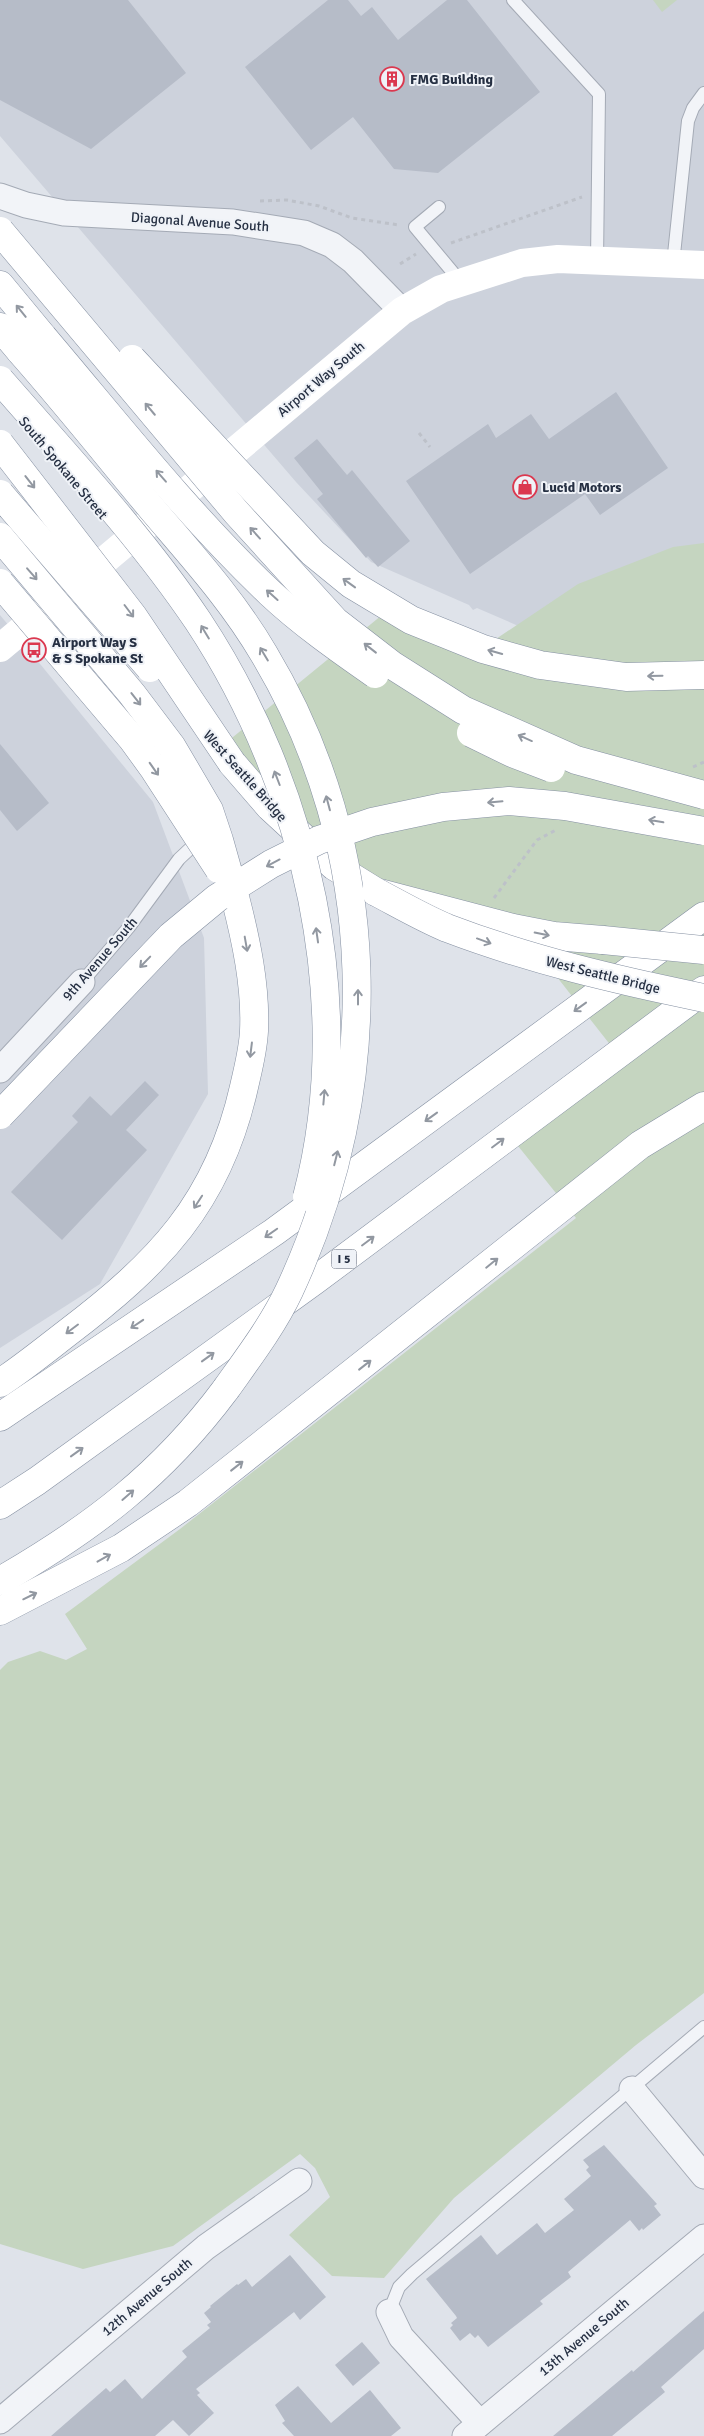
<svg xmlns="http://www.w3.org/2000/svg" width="704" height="2436" viewBox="0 0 704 2436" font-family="Signika,sans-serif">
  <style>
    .built { fill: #cdd2dc }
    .green { fill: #c5d5c0 }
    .building { fill: #b6bcc8 }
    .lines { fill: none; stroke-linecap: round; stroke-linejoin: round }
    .lane-casing { stroke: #a4aab5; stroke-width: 14 }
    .street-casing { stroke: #a4aab5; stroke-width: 27 }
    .highway-casing { stroke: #8590a2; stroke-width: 29 }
    .path { stroke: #bdc1c9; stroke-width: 3; stroke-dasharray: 4 4; stroke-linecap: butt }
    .lane { stroke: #f2f4f8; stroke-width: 12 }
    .street { stroke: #f2f4f8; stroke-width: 25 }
    .secondary { stroke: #fff; stroke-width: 28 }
    .highway { stroke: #fff; stroke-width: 28 }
    .highway-bridge-casing { stroke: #8590a2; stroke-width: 29; stroke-linecap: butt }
    .highway-bridge { stroke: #fff; stroke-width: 28 }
    .oneway { stroke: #9298a1 }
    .labels { text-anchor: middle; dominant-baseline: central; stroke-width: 4; stroke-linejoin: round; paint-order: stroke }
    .shield { fill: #eff2f7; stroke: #626a79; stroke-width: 1 }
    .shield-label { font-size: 12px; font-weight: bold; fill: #263043 }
    .poi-label { font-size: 14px; font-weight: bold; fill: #263043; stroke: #eff2f7; text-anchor: start }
    .street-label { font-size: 14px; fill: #263043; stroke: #eff2f7 }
  </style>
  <rect width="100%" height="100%" fill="#dfe3ea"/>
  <g class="built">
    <path d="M0,0h704v639l-146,4 -81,-35 -4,2 -4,-5 -98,-43 -75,-80 -296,-346z"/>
    <path d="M0,615l153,187 51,136 4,156 -108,190 -100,64z"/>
  </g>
  <g class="green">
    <path d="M653,0h24l-15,12z"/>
    <path d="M704,543v1450l-68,52 -182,153 -70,80 -52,-2 -43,-41 41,-38 -15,-29 -15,-14 -127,92 -90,23 -83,-25v-574l8,-8 32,-11 26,9 21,-11 -22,-35 115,-85 396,-311 -66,-82 109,-80 -84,-107 -164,-71 -84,-60 -65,-72 171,-140 91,41 94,-63 95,-37z"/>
  </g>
  <g class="building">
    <path d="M0,0h128l58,73 -95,76 -91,-49z"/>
    <path d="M328,0h20l13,16 11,-9 26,33 49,-40h20l73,92 -102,81 -44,-4 -41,-52 -42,33 -66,-83z"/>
    <path d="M616,392l52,76 -68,47 -15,-21 -115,80 -64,-93 82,-57 8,14 35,-24 18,25z"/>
    <path d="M317,439l30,36 5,-5 58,71 -32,26 -10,-11 -2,2 -49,-59 6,-5 -29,-36z"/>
    <path d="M0,744l49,59 -32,28 -17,-21z"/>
    <path d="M145,1081l14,14 -33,35 21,20 -85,90 -51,-48 67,-70 -6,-6 18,-20 21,20z"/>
    <path d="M604,2145l53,59 -3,2 7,9 -18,15 -1,-2 -3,3 -9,-11 -62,52 3,5 -31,24 3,3 -55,43 -10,-12 -3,3 -5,-5 -10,8 -10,-13 3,-3 -2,-2 6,-5 -1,-2 -30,-37 55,-44 16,20 40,-32 8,10 29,-23 -10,-11 27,-23 -5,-6 3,-3 -6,-7z"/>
    <path d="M290,2255l36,42 -26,23 -6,-8 -98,77 4,4 -3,2 17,18 -25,23 -16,-16 -18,16h-104l55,-48 4,4 15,-13 17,20 45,-42 -5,-6 28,-23 -3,-3 4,-3 -7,-9 7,-6 -1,-1 27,-22 1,1 8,-6 6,8z"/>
    <path d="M704,2311v38l-43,38 4,5 -53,44h-59l79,-66 1,2z"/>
    <path d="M362,2342l18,21 -27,23 -18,-21z"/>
    <path d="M298,2386l33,37 39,-33 31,38 -10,8h-97l-12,-13 3,-2 -10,-16z"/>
  </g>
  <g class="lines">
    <g class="lane-casing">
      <g id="lane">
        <path d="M513,0l86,94 -2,167"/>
        <path d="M439,207l-24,20 45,54"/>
        <path d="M673,264l15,-143 5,-13 11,-15"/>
        <path d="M82,982l47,-55 50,-68 16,-15"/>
        <path d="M389,2312l10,-25 13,-13 292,-247"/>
      </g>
    </g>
    <g class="street-casing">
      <g id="street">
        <path d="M0,196l26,9 38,8 169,9 71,11 28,12 21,16 49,50"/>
        <path d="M0,1070l82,-88"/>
        <path d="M632,2089l72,87"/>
        <path d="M389,2312l12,25 79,86"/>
        <path d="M0,2421l206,-174 93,-66"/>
        <path d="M465,2436l239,-199"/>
      </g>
    </g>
    <g class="highway-casing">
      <g id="highway">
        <path d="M0,285l43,52"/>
        <path d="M0,327l21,25"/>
        <path d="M232,763l38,44 64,59 42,26 137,36 41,8 49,4"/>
        <path d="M0,1383c23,-15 45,-33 67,-50 91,-69 151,-130 177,-246 4,-18 9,-36 10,-56 2,-45 -8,-91 -19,-134"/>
        <path d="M0,1417l274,-185 430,-316"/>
        <path d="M0,1505l37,-24 277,-200 390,-291"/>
        <path d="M0,1581c92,-53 162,-106 226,-192"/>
        <path d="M0,1611l121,-63 67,-45 452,-358 64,-39"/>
      </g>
    </g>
    <g class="path">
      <path d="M260,201l27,-1 32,6 33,12 47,7"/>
      <path d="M451,243l131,-46"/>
      <path d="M400,264l16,-10"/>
      <path d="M419,433l11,14"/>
      <path d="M693,767l11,-5"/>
      <path d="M494,898l43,-58 19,-10"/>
    </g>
    <use href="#lane" class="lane"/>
    <use href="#street" class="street"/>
    <path class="secondary" d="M0,648l402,-337 39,-22 81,-26 36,-4 146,6"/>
    <use href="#highway" class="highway"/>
    <g class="highway-bridge-casing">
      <g id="highway-bridge">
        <path d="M0,231l236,281 99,109 57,44 71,45 113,50 128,35"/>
        <path d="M43,337c73,86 144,177 227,256 32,30 69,56 105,81"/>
        <path d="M21,352c45,51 88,105 132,158 39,46 80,91 111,144 117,195 121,432 25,637 -16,34 -41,67 -63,98"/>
        <path d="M132,359l181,194 38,31 60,36 72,29 57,16 86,12 78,-2"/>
        <path d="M0,380c68,78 140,155 198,241 109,165 159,384 109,576"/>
        <path d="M0,444l133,172 99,147"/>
        <path d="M0,494l150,174"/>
        <path d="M0,537l132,157 40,53 37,63 10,30 16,57"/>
        <path d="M0,583l133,157 21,29 65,100"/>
        <path d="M471,733l41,20 39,15"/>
        <path d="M376,892c23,12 47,26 71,36 84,32 170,52 257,70"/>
        <path d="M603,940l101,10"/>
        <path d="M0,1115l171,-179 46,-38 54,-34 48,-24 53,-18 71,-15 66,-6 56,5 139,25"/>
      </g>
    </g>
    <use href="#highway-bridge" class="highway-bridge"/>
  </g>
  <defs><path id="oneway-shaft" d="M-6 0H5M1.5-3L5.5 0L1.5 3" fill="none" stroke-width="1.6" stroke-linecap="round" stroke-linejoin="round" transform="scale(1.25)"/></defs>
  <g class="oneway">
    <use href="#oneway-shaft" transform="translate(21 311) rotate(-129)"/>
    <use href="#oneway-shaft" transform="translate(150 409) rotate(-130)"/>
    <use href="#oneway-shaft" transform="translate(161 476) rotate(-131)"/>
    <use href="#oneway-shaft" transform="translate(30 482) rotate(52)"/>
    <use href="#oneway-shaft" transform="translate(255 533) rotate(-132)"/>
    <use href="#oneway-shaft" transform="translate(32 574) rotate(49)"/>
    <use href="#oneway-shaft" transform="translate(349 583) rotate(-144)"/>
    <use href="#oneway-shaft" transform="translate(272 595) rotate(-138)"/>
    <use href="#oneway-shaft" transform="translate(129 611) rotate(53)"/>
    <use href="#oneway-shaft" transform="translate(205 632) rotate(-121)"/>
    <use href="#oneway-shaft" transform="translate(370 648) rotate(-142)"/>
    <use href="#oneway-shaft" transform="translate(495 652) rotate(-164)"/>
    <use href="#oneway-shaft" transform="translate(264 654) rotate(-121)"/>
    <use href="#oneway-shaft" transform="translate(655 676) rotate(179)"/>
    <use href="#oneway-shaft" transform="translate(136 699) rotate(52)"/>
    <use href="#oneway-shaft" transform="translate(525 738) rotate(-156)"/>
    <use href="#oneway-shaft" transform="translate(154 769) rotate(55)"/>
    <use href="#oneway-shaft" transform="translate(277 778) rotate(-111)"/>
    <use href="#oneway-shaft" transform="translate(495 802) rotate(175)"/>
    <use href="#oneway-shaft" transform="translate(328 803) rotate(-105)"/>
    <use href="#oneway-shaft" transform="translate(656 821) rotate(-170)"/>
    <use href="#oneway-shaft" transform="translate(273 863) rotate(152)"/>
    <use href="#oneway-shaft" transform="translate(542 934) rotate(11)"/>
    <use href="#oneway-shaft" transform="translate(317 935) rotate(-98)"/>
    <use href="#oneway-shaft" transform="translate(484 941) rotate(20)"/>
    <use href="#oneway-shaft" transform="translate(246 944) rotate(80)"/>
    <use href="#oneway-shaft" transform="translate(145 962) rotate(134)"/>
    <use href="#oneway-shaft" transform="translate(358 997) rotate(-90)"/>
    <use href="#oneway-shaft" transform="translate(580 1007) rotate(144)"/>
    <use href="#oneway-shaft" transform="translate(251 1050) rotate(97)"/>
    <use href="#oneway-shaft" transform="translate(324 1097) rotate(-85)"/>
    <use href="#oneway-shaft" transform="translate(431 1117) rotate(144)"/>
    <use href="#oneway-shaft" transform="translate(498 1143) rotate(-37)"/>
    <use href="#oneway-shaft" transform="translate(336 1158) rotate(-76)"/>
    <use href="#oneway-shaft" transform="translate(198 1202) rotate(123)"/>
    <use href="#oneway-shaft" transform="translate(271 1233) rotate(145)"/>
    <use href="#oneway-shaft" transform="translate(368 1241) rotate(-37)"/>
    <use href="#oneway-shaft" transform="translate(492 1263) rotate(-39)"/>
    <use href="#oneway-shaft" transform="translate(137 1324) rotate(146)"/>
    <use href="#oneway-shaft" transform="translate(72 1329) rotate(143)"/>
    <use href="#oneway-shaft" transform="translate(208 1357) rotate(-36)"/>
    <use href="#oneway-shaft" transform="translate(365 1365) rotate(-38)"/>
    <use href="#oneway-shaft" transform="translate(77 1452) rotate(-36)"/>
    <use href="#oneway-shaft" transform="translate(237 1466) rotate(-38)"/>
    <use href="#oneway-shaft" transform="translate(128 1495) rotate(-41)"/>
    <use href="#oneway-shaft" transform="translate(104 1558) rotate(-29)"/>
    <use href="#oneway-shaft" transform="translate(30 1596) rotate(-26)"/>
  </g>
  <defs>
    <g id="building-ring" transform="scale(1.25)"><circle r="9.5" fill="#eff2f7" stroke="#db384f" stroke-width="1.5"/><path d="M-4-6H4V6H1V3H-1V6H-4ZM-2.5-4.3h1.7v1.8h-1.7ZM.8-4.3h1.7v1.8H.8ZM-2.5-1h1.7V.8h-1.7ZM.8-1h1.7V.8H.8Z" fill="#db384f"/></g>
    <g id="shop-ring" transform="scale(1.25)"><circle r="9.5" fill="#eff2f7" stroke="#db384f" stroke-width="1.5"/><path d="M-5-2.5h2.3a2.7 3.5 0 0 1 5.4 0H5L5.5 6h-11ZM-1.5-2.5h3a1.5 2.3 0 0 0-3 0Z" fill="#db384f"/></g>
    <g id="bus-ring" transform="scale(1.25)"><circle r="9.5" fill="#eff2f7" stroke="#db384f" stroke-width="1.5"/><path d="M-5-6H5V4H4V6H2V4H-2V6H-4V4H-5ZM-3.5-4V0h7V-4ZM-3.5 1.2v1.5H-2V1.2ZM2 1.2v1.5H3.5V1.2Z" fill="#db384f"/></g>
  </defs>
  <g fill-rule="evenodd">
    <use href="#building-ring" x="392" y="79"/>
    <use href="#shop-ring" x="525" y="487"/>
    <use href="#bus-ring" x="34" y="650"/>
  </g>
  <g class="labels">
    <rect class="shield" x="331.5" y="1249.5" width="25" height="19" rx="4"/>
    <g class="shield-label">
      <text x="344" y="1259">I 5</text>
    </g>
    <g class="poi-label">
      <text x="410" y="79">FMG Building</text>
      <text x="542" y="487">Lucid Motors</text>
      <text x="52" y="642">Airport Way S<tspan x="52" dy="16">&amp; S Spokane St</tspan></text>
    </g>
    <g class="street-label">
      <text transform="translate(200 222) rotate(4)">Diagonal Avenue South</text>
      <text transform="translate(321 379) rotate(-40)">Airport Way South</text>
      <text transform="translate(63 468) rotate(50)">South Spokane Street</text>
      <text transform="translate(245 776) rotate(48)">West Seattle Bridge</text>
      <text transform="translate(100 959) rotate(-49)">9th Avenue South</text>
      <text transform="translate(603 975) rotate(14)">West Seattle Bridge</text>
      <text transform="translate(147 2297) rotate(-40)">12th Avenue South</text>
      <text transform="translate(584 2337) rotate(-40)">13th Avenue South</text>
    </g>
  </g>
</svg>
